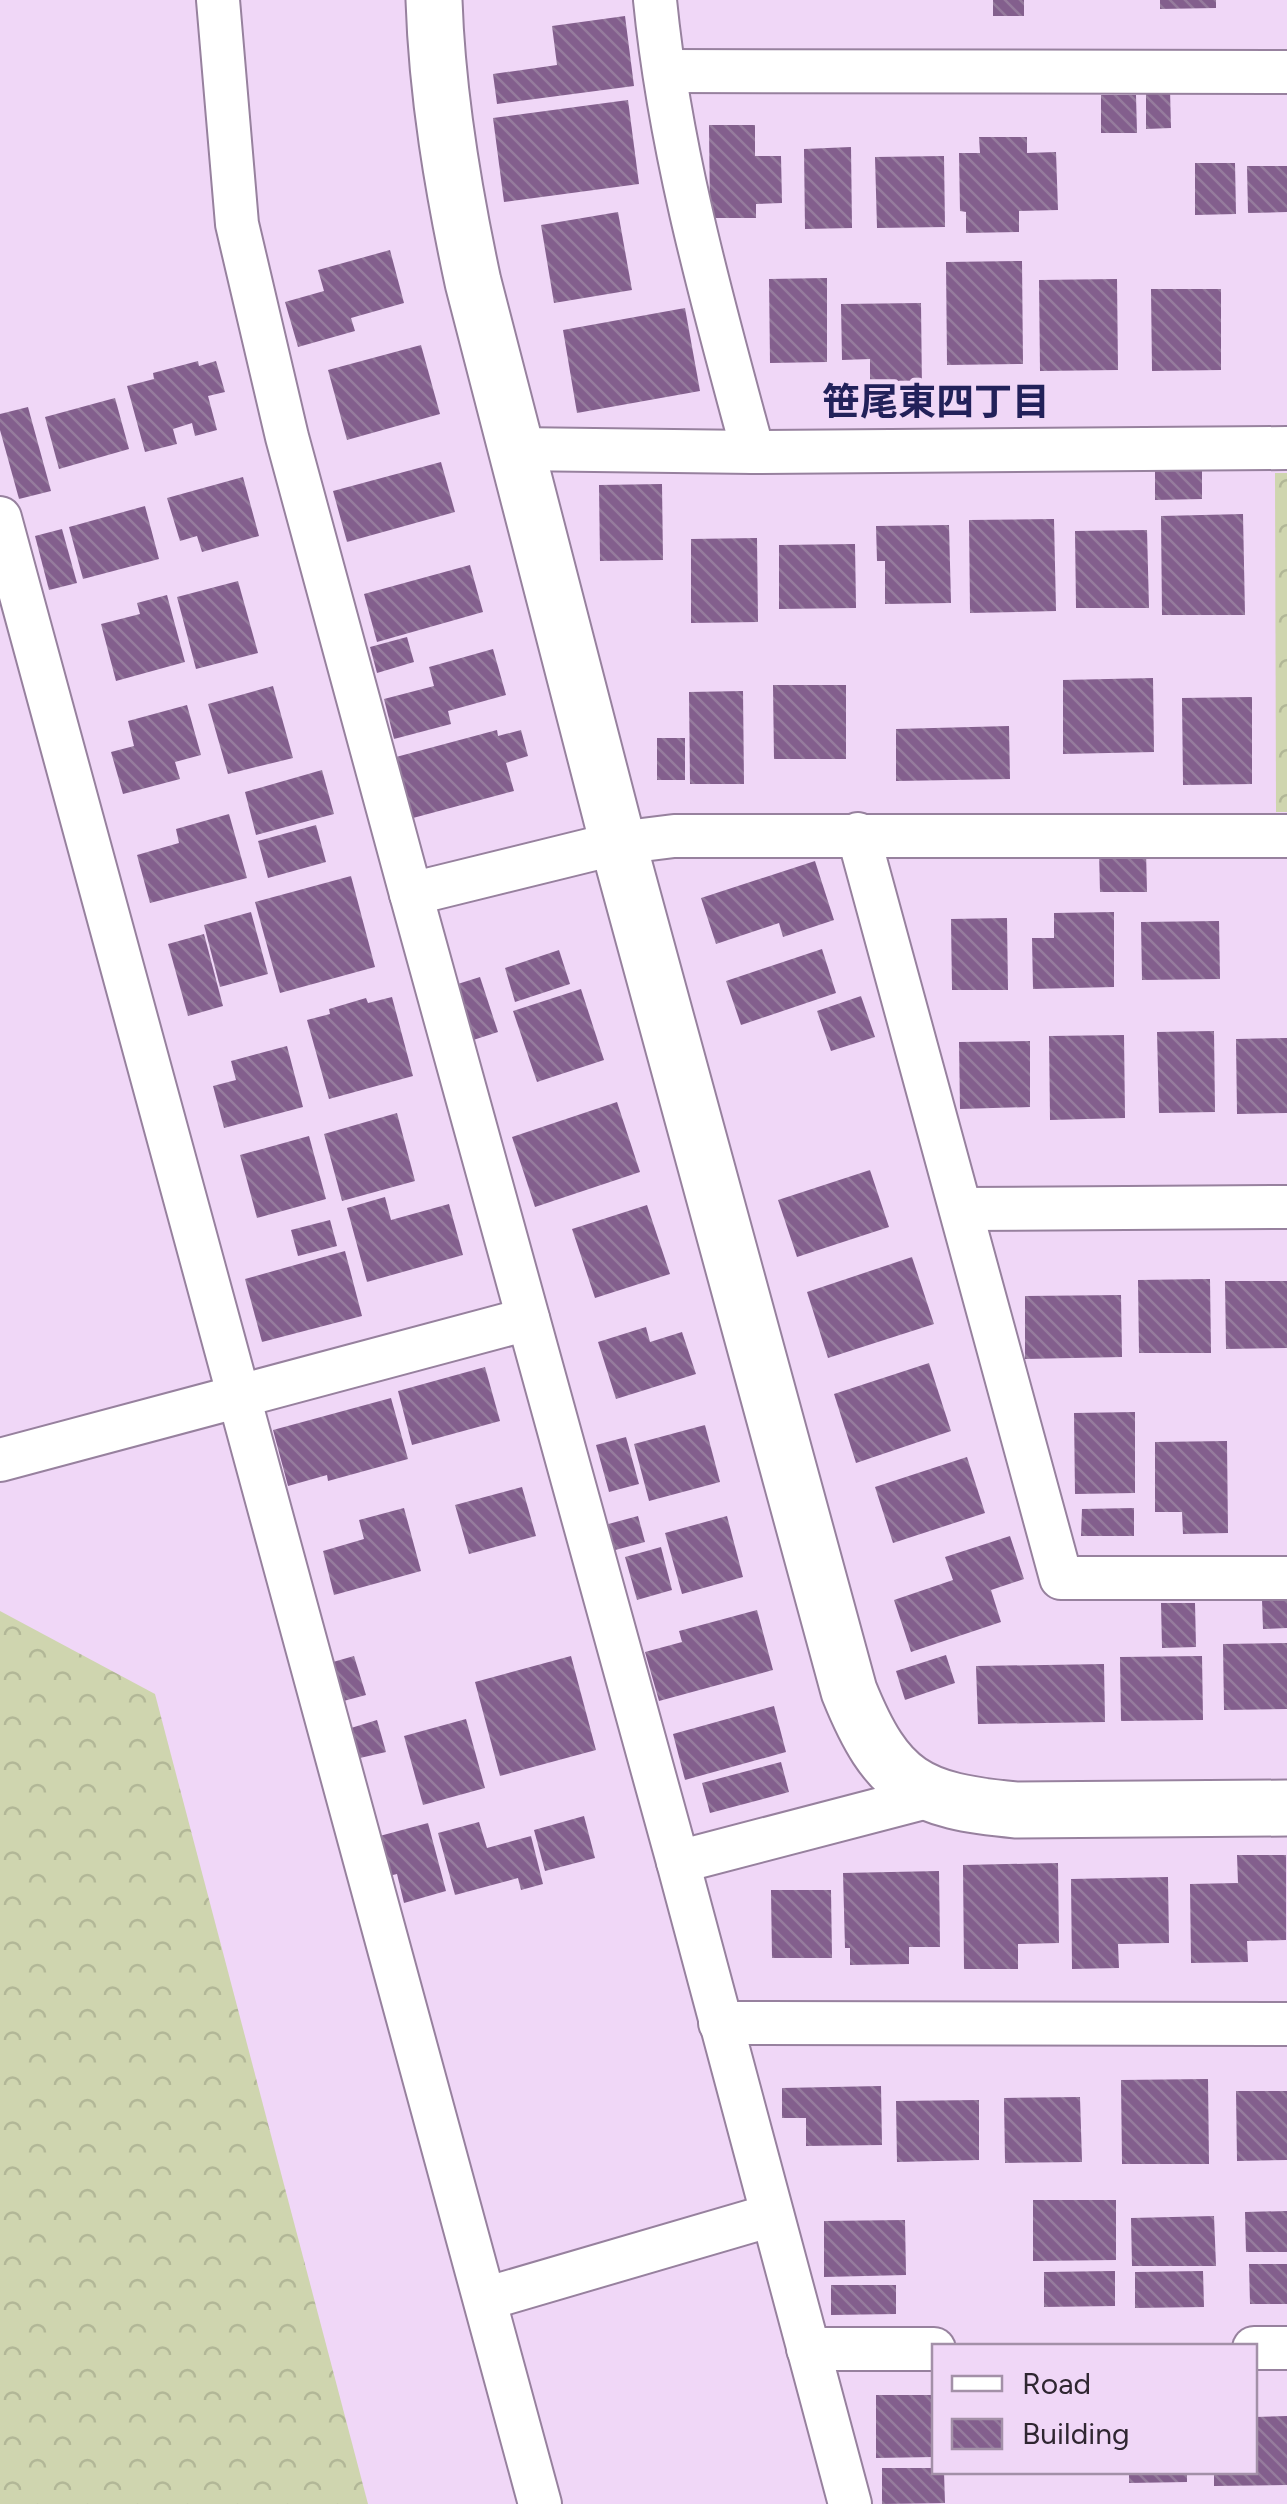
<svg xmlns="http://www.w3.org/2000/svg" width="1287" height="2504" viewBox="0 0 1287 2504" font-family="Figtree,'Noto Sans JP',sans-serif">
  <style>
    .forest { fill: url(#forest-crowns) }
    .building { fill: url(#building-back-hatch) }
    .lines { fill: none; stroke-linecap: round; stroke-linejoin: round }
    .street-casing { stroke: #97819e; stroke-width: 46 }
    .secondary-casing { stroke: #97819e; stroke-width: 59 }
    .street { stroke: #fff; stroke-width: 42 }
    .secondary { stroke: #fff; stroke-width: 55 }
    .labels { text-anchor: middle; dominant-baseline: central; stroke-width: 10; stroke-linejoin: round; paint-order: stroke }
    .neighbourhood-label { font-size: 38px; font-weight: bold; fill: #22215a; stroke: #f0d7f7 }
  </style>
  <defs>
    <pattern id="forest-crowns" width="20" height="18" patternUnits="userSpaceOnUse" patternTransform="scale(2.5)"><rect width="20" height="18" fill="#cfd5af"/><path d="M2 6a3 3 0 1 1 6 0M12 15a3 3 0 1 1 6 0" fill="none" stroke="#b2b797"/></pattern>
    <pattern id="building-back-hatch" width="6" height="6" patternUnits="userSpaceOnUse" patternTransform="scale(2.5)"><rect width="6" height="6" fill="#835f8d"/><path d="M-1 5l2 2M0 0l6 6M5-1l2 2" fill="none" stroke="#967c9d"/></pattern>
  </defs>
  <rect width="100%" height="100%" fill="#f0d7f7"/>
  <g class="forest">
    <path d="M1275,473h12v339h-11z"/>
    <path d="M0,1611l155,83 213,810h-368z"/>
  </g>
  <g class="building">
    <rect x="993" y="0" width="31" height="16"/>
    <path d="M1160,0h56v8l-56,1z"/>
    <path d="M625,16l9,70 -137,18 -4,-30 64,-9 -5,-39z"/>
    <path d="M1146,90h24l1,38 -25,1z"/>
    <path d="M1101,95h35l1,38h-36z"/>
    <path d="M628,100l11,84 -135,18 -11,-84z"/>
    <path d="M709,125h46v31h26l1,47 -26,1v14h-46z"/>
    <path d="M979,137h48v16l29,-1 2,58 -39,1v21l-53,1v-21l-6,-1 -1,-58h21z"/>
    <path d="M851,147l1,81 -47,1 -1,-80z"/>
    <path d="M944,156l1,71 -68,1 -2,-71z"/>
    <path d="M1195,163h40l1,51 -41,1z"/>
    <path d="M1247,166h40v46l-39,1z"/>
    <path d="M618,212l14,78 -78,13 -13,-78z"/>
    <path d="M390,250l14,53 -53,15 4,13 -57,16 -13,-45 39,-11 -6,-21z"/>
    <path d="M1022,261l1,103 -76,1 -1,-103z"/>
    <path d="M827,278v84l-57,1 -1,-84z"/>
    <path d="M1117,279l1,91 -78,1 -1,-91z"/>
    <path d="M1151,289h70v81l-69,1z"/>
    <path d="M921,303l1,89h-52v-33l-28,1 -1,-56z"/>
    <path d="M685,308l15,83 -123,22 -14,-83z"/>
    <path d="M421,345l19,69 -93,26 -19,-70z"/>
    <path d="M198,361l1,5 17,-5 9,31 -17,4 9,34 -22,6 -3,-13 -19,6 4,15 -32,8 -18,-66 27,-7 -1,-6z"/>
    <path d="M115,398l14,51 -70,20 -14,-52z"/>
    <path d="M28,407l23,84 -32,8 -19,-69v-16z"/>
    <path d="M1202,460v39l-47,1v-39z"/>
    <path d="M441,462l14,50 -108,30 -14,-51z"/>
    <path d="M243,477l16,59 -57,16 -5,-16 -17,5 -13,-43z"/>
    <path d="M662,484l1,76 -63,1 -1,-76z"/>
    <path d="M145,506l14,53 -76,20 -14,-52z"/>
    <path d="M1243,514l2,101h-83l-1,-99z"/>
    <path d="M1054,519l2,92 -86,2 -1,-93z"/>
    <path d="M949,525l2,78 -66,1v-43h-8l-1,-35z"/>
    <path d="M62,529l15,54 -28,7 -14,-54z"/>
    <path d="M1147,530l2,78h-73l-1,-77z"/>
    <path d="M757,538l1,84 -67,1v-84z"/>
    <path d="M855,544l1,64 -77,1v-64z"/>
    <path d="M470,565l13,47 -106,30 -13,-48z"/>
    <path d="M238,581l20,72 -62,16 -19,-72z"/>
    <path d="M167,595l18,67 -69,19 -15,-57 39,-10 -3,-11z"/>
    <path d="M407,637l7,25 -37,11 -7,-26z"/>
    <path d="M493,649l13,46 -58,16 3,13 -57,15 -10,-40 50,-13 -5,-19z"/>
    <path d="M1153,678l1,74 -91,2v-74z"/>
    <path d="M773,685h73v74h-72z"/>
    <path d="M273,686l20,72 -65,16 -20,-70z"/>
    <path d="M743,691l1,93h-54l-1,-92z"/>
    <path d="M1252,697v87l-69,1 -1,-87z"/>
    <path d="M187,705l14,50 -26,7 5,17 -57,15 -12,-42 23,-6 -6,-25z"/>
    <path d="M1009,726l1,53 -114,2v-52z"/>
    <path d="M497,730l1,6 23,-6 7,26 -22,7 8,28 -101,27 -17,-61z"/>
    <rect x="657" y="738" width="28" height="42"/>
    <path d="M322,770l12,44 -78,21 -11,-43z"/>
    <path d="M229,814l18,64 -97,25 -13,-48 42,-12 -3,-14z"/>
    <path d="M316,825l10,37 -58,16 -10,-37z"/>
    <path d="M1146,850l1,42h-47l-1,-41z"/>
    <path d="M815,861l19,59 -51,17 -4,-14 -63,21 -15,-46z"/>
    <path d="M351,876l24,91 -95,26 -25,-91z"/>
    <path d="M251,912l17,62 -48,13 -16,-62z"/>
    <path d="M1114,912v75l-81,2 -1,-51h22v-25z"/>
    <path d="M1007,918l1,72h-56l-1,-71z"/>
    <path d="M1219,921l1,58 -78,1 -1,-58z"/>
    <path d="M204,934l19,72 -35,10 -20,-72z"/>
    <path d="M822,949l14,44 -95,32 -15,-44z"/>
    <path d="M559,950l11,34 -55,18 -10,-34z"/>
    <path d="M480,977l18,55 -34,11 -19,-55z"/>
    <path d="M581,989l23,71 -67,22 -24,-71z"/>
    <path d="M861,996l14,41 -44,14 -14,-40z"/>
    <path d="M392,997l21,79 -84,23 -22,-79 23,-6 -1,-5 37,-11 2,5z"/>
    <path d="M1214,1031l1,81 -56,1 -2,-81z"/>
    <path d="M1124,1035l1,83 -75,2 -1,-84z"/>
    <path d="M1287,1038v75l-50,1 -1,-75z"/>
    <path d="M1030,1041v66l-70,2 -1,-67z"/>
    <path d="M287,1046l16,61 -79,21 -11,-42 23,-6 -5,-19z"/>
    <path d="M617,1102l23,70 -105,35 -23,-70z"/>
    <path d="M397,1113l18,68 -73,20 -18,-67z"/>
    <path d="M309,1136l17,63 -69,19 -17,-63z"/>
    <path d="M870,1170l19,57 -92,30 -19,-57z"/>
    <path d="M385,1197l6,23 58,-16 14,51 -96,27 -20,-74z"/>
    <path d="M647,1205l23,69 -75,24 -23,-69z"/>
    <path d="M330,1220l7,26 -39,10 -7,-26z"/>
    <path d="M345,1251l17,65 -100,26 -17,-63z"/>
    <path d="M912,1257l22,67 -106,34 -21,-66z"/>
    <path d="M1210,1279l1,74h-72l-1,-73z"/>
    <path d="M1225,1281h62v67l-61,1z"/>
    <path d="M1121,1295l1,62 -97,2v-63z"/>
    <path d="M646,1327l4,15 32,-10 14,42 -80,25 -18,-57z"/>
    <path d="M929,1363l22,68 -95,32 -22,-69z"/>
    <path d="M485,1367l15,54 -88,24 -14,-54z"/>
    <path d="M391,1398l17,61 -80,22 -1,-6 -39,11 -15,-56z"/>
    <path d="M1135,1412v81l-60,1 -1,-81z"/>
    <path d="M705,1425l15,57 -71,19 -15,-57z"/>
    <path d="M626,1437l13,47 -30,8 -13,-47z"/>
    <path d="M1227,1441l1,92 -45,1 -1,-22h-27v-70z"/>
    <path d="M967,1457l18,56 -92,30 -18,-56z"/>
    <path d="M522,1487l14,49 -67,18 -14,-49z"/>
    <path d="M404,1508l17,63 -87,24 -11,-44 41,-12 -5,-19z"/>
    <path d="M1134,1508v28h-53l1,-27z"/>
    <path d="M638,1516l7,26 -37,10 -7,-26z"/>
    <path d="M727,1516l16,61 -61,17 -17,-61z"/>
    <path d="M1010,1536l14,43 -33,11 10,32 -90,30 -17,-52 59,-20 -8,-23z"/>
    <path d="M661,1547l11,43 -35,10 -12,-43z"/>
    <path d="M1287,1599v29l-24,1 -1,-29z"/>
    <path d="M1161,1603h34l1,44 -34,1z"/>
    <path d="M757,1610l16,60 -114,31 -14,-49 37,-10 -3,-11z"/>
    <path d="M1287,1643v66l-63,1 -1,-66z"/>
    <path d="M946,1655l9,28 -50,17 -9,-29z"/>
    <path d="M354,1656l12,39 -30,8 -10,-39z"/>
    <path d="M571,1656l25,94 -96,26 -25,-94z"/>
    <path d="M1202,1656l1,64 -82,1 -1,-64z"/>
    <path d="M1104,1664l1,58 -127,2 -2,-58z"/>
    <path d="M774,1706l12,46 -101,28 -12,-46z"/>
    <path d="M466,1719l19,69 -62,17 -19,-69z"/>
    <path d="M377,1720l9,32 -26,6 -9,-30z"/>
    <path d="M781,1762l8,30 -79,21 -8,-30z"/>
    <path d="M584,1816l11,42 -50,13 -11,-41z"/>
    <path d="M479,1822l8,26 44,-12 12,48 -22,6 -3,-12 -63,17 -17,-62z"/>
    <path d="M428,1823l18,68 -42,12 -7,-29 -25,6 -11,-39z"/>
    <path d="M1237,1855h49v85l-39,1 1,21 -57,1 -1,-79 48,-1z"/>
    <path d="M1058,1863l1,80 -41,1v25h-54l-1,-104z"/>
    <path d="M939,1871l1,76h-31v17l-59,1v-17h-5l-2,-75z"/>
    <path d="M1168,1877l1,66 -51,1 1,24 -47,1 -1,-90z"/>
    <path d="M771,1890h60l1,68h-60z"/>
    <path d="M1208,2079l1,85h-87l-1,-84z"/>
    <path d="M881,2086l1,59 -76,1v-28h-24v-30z"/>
    <path d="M1236,2091h51v69l-50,1z"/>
    <path d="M1080,2097l2,65 -77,1 -1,-65z"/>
    <path d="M979,2100v60l-82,2 -1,-61z"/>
    <path d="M1033,2200h83v60l-83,1z"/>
    <path d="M1287,2211v41h-41l-1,-40z"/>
    <path d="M1214,2216l2,50h-84l-1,-48z"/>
    <path d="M905,2220l1,55 -82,2v-56z"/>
    <path d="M1249,2264h38v40h-37z"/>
    <path d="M1115,2271v35l-71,1v-35z"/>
    <path d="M1203,2271l1,36 -69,1v-36z"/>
    <path d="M831,2285h65v29l-65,1z"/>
    <path d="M876,2395h58v62l-58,1z"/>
    <path d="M1287,2416v69l-73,1v-14h40v-55z"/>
    <path d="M882,2468h52v4h10l1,31 -63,1z"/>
    <rect x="985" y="2472" width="40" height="3"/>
    <path d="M1129,2472h58v10l-58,1z"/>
  </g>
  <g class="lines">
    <g class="street-casing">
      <g id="street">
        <path d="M218,0l19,224 50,213 124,457 207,-51 56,-7h613"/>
        <path d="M655,0c15,153 58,304 98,452"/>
        <path d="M665,71l622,1"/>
        <path d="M515,449l238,3 534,-4"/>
        <path d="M0,518l540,1986"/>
        <path d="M858,834l203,744h226"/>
        <path d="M411,894l267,968 172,642"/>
        <path d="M963,1209l324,-2"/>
        <path d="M0,1460l528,-141"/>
        <path d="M678,1862l253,-66"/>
        <path d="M720,2023l567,1"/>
        <path d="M485,2299l287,-84"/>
        <path d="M1254,2348h33"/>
        <path d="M808,2349h126"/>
      </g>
    </g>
    <g class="secondary-casing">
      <path id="secondary" d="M434,0c3,95 19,189 39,282l145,561 231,848c38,94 68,110 168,119l270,-2"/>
    </g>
    <use href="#street" class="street"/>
    <use href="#secondary" class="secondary"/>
  </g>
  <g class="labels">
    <g class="neighbourhood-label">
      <text x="936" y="402">笹尾東四丁目</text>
    </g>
  </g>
  <rect x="932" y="2344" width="325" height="130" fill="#f0d7f7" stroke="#a390a8" stroke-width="2.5"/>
  <rect x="952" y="2376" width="50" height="15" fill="#ffffff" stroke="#a390a8" stroke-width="2.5"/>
  <text x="1022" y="2394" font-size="30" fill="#2f2631">Road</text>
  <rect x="952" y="2419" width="50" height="30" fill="url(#building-back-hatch)" stroke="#a390a8" stroke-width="2.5"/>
  <text x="1022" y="2444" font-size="30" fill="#2f2631">Building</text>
</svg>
